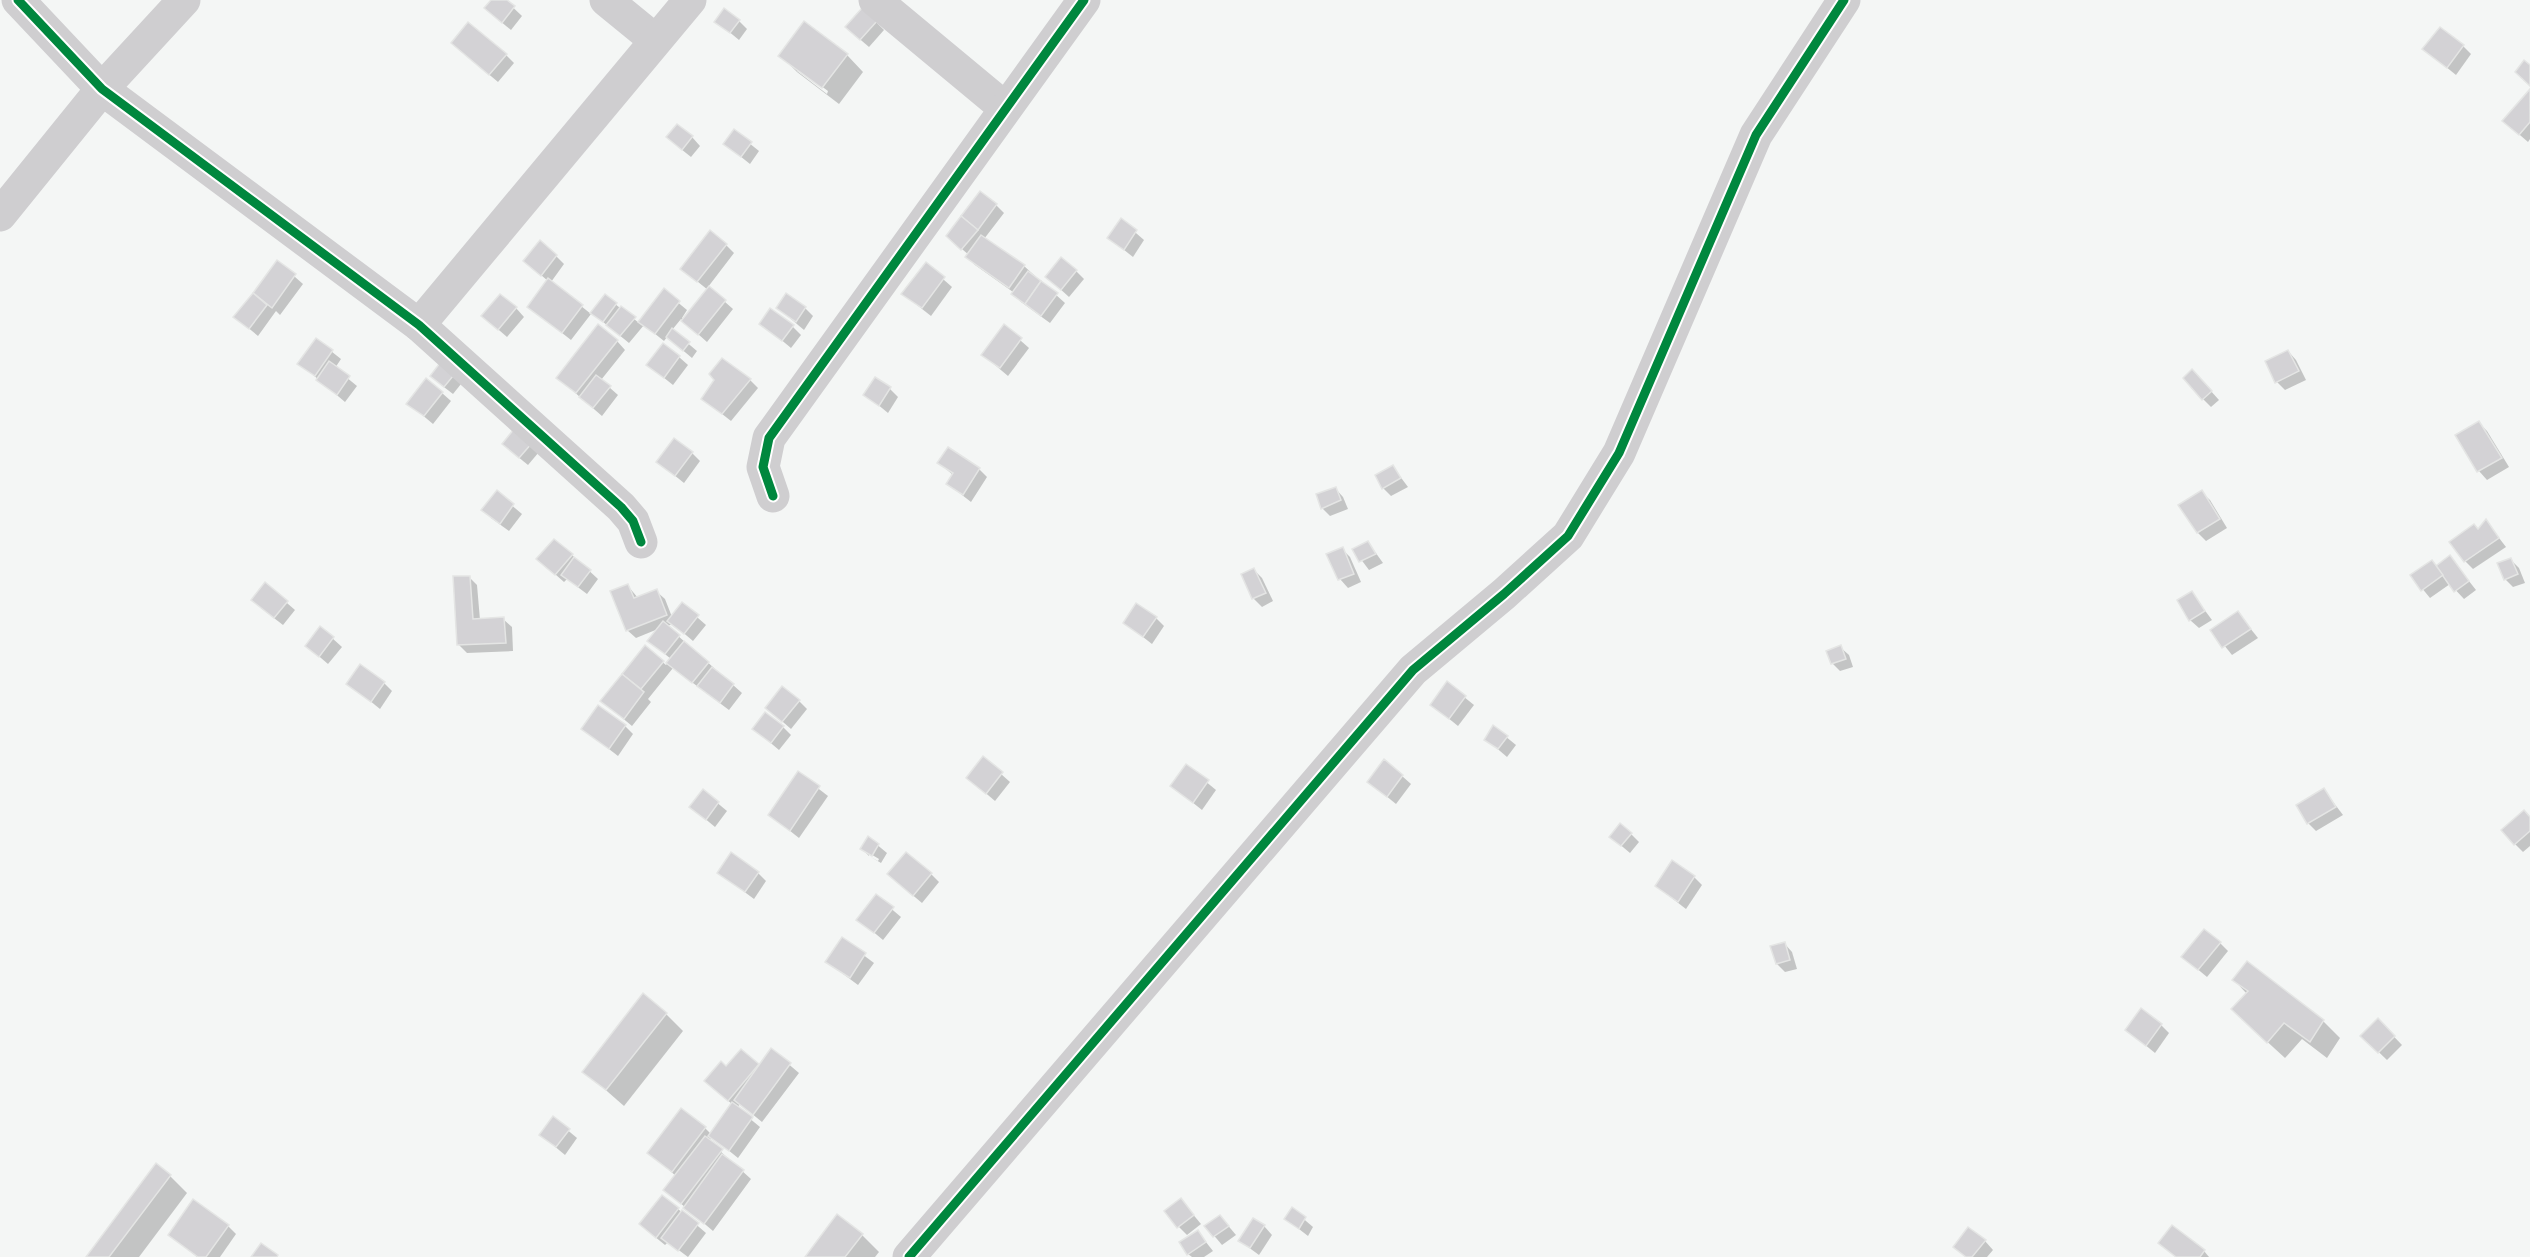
<svg xmlns="http://www.w3.org/2000/svg" width="2530" height="1257" viewBox="0 0 2530 1257" font-family="'Golos Text',sans-serif">
  <style>
    .shadow { fill: #0003; fill-rule: evenodd }
    .building { fill: #d3d2d5; stroke: #e4e5e4; stroke-width: 1.5 }
    .lines { fill: none; stroke-linecap: round; stroke-linejoin: round }
    .minor { stroke: #cfced0; stroke-width: 33 }
    .cycleway-casing { stroke: #fff; stroke-width: 13 }
    .cycleway { stroke: #00873e; stroke-width: 9 }
  </style>
  <rect width="100%" height="100%" fill="#f4f6f5"/>
  <g class="shadow">
    <path d="M493,0h12l17,16 -11,14 -17,-14z"/>
    <path d="M716,21h23l8,8 -8,11z"/>
    <path d="M876,22l8,8 -15,17 -14,-12z"/>
    <path d="M2463,46l8,8 -15,21 -32,-26z"/>
    <path d="M461,51l45,4 8,8 -16,19z"/>
    <path d="M780,55h67l16,17 -24,32 -42,-32zM797,68l31,23 -1,3 -30,-23z"/>
    <path d="M2530,91v48l-2,3 -15,-13z"/>
    <path d="M734,131l25,20 -9,13 -25,-20z"/>
    <path d="M692,137l8,9 -9,11 -15,-12z"/>
    <path d="M996,205l8,8 -20,26 40,27 41,37 -15,20 -29,-21 -8,-10 -38,-27 -8,-8 2,-2 -13,-11z"/>
    <path d="M1121,220l23,20 -11,17 -24,-19z"/>
    <path d="M726,245l8,8 -26,34 25,22 -26,33 -26,-23 -9,11 25,21 -5,7 -25,-21 -3,4 -20,-16 -15,18 -37,-30 13,-17 34,27 25,-32 23,19 -5,8 2,1 24,-29 -26,-21z"/>
    <path d="M556,256l8,8 -13,18 40,32 -20,26 -42,-33 19,-26 -14,-12z"/>
    <path d="M278,262l25,22 -23,31 -4,-4 -18,25 -23,-19z"/>
    <path d="M926,264l26,23 -21,29 -28,-22z"/>
    <path d="M1076,271l8,8 -15,18 -22,-20z"/>
    <path d="M516,308l8,9 -17,20 -15,-13z"/>
    <path d="M778,308h27l8,8 -9,14z"/>
    <path d="M761,323l32,4 8,8 -10,13z"/>
    <path d="M1004,326l25,22 -21,28 -25,-21z"/>
    <path d="M317,340l24,19 -6,9 22,18 -12,16 -46,-39z"/>
    <path d="M617,341l8,9 -24,30 17,15 -16,21 -44,-38z"/>
    <path d="M2288,351l8,9 10,20 -21,10 -8,-8 -10,-20z"/>
    <path d="M679,357l9,8 -15,20 -25,-20z"/>
    <path d="M444,361l21,18 -12,15 -13,-10z"/>
    <path d="M2200,379l19,21 -8,7 -8,-8z"/>
    <path d="M750,380l8,8 -27,33 -28,-22z"/>
    <path d="M890,389l8,8 -10,16 -23,-19z"/>
    <path d="M442,393l9,8 -18,23 -25,-21z"/>
    <path d="M2479,423l8,8 22,36 -22,13 -8,-9 -22,-35z"/>
    <path d="M514,431l25,21 -11,13 -16,-13z"/>
    <path d="M692,453l8,8 -16,22 -26,-21z"/>
    <path d="M939,463l40,6 8,8 -16,25 -23,-18 5,-9z"/>
    <path d="M1393,467l15,20 -17,9 -8,-8z"/>
    <path d="M1335,488l8,9 5,12 -18,7 -8,-8z"/>
    <path d="M2201,492l9,8 17,28 -21,13 -8,-8 -17,-28z"/>
    <path d="M497,493l25,21 -13,17 -18,-13z"/>
    <path d="M2486,521l20,26 -33,22 -8,-8 14,-31z"/>
    <path d="M1368,542l15,21 -14,7 -15,-20z"/>
    <path d="M1342,549l8,8 11,25 -13,6 -8,-9z"/>
    <path d="M572,555l26,24 -11,15 -20,-15 -3,3 -17,-15z"/>
    <path d="M2450,557l26,33 -12,9 -14,-15 -20,14 -18,-22 25,-9z"/>
    <path d="M2511,560l8,8 6,15 -12,4 -8,-8z"/>
    <path d="M1253,569l9,9 11,23 -11,6 -9,-9 -10,-23z"/>
    <path d="M469,577l8,8 3,35 23,-1 9,8 1,24 -46,2 -8,-8z"/>
    <path d="M265,584l30,26 -12,15 -22,-17z"/>
    <path d="M628,586l10,12 18,-7 9,8 7,18 10,-13 24,21 -13,16 -20,-17 -6,2 75,67 -13,17 -56,-42 -25,31 3,3 -19,24 -30,-25 43,-54 21,18 5,-6 -22,-18 9,-12 -22,9 -9,-8z"/>
    <path d="M2192,593l20,27 -13,8 -9,-8z"/>
    <path d="M2238,613l20,25 -26,17 -20,-25z"/>
    <path d="M1156,618l8,8 -12,18 -27,-21z"/>
    <path d="M321,628l21,19 -14,17 -21,-18z"/>
    <path d="M1840,647l9,8 4,12 -13,4 -8,-8z"/>
    <path d="M348,683h36l8,8 -12,18z"/>
    <path d="M1448,684l26,21 -16,21 -26,-21z"/>
    <path d="M799,701l8,8 -16,20 -24,-21z"/>
    <path d="M625,726l8,8 -15,22 -35,-27z"/>
    <path d="M783,727l8,8 -12,15 -25,-21z"/>
    <path d="M1494,727l22,18 -9,12 -21,-18z"/>
    <path d="M983,758l27,24 -15,19 -27,-23z"/>
    <path d="M1187,766l29,24 -14,20 -30,-24z"/>
    <path d="M798,773l30,23 -29,42 -29,-23z"/>
    <path d="M1402,776l9,8 -15,20 -27,-22z"/>
    <path d="M2324,790l19,25 -27,16 -8,-8z"/>
    <path d="M703,791l24,20 -12,16 -24,-20z"/>
    <path d="M2530,818v28l-7,6 -8,-8z"/>
    <path d="M1631,834l8,8 -9,11 -19,-16z"/>
    <path d="M869,838l18,15 -6,10 -12,-7 9,5 1,-2 -10,-6v3l-7,-7z"/>
    <path d="M719,873h39l8,8 -12,18z"/>
    <path d="M931,874l8,8 -17,21 -25,-21z"/>
    <path d="M1694,877l8,8 -16,24 -30,-23z"/>
    <path d="M876,896l25,21 -18,23 -25,-21z"/>
    <path d="M842,939l32,24 -16,22 -31,-23z"/>
    <path d="M1784,943l8,9 5,17 -12,3 -8,-8z"/>
    <path d="M2220,943l8,8 -21,26 -24,-20z"/>
    <path d="M2234,980l89,41 17,17 -13,20 -25,-19 -17,19 -35,-32 -3,-32z"/>
    <path d="M666,1014l17,17 -59,75 -40,-35z"/>
    <path d="M2378,1020l24,25 -15,15 -25,-24z"/>
    <path d="M2161,1025l8,8 -14,20 -28,-23z"/>
    <path d="M772,1050l27,23 -37,49 -22,-18 -3,4 23,19 -22,31 -26,-21 -3,4 42,38 -38,52 -48,-41 11,-14 -27,-23 56,-25 6,6 21,-30 -18,-15 13,-21 14,-17 19,16z"/>
    <path d="M553,1118l24,20 -12,17 -24,-20z"/>
    <path d="M170,1176l17,17 -48,64h-51z"/>
    <path d="M1181,1200l20,24 -14,11 -8,-8z"/>
    <path d="M678,1209l28,24 -18,24 -20,-15 -3,3 -16,-13z"/>
    <path d="M1292,1209l21,18 -5,9 -22,-17z"/>
    <path d="M1220,1216l16,19 -14,10 -16,-19z"/>
    <path d="M228,1226l8,8 -16,23h-23l-27,-22z"/>
    <path d="M1264,1226l8,9 -13,20 -19,-14z"/>
    <path d="M1198,1232l15,19 -9,6h-12l-4,-3z"/>
    <path d="M862,1235l17,17 -4,5h-68z"/>
    <path d="M1985,1241l8,9 -6,7h-21l-11,-11z"/>
    <path d="M2160,1243l44,8 5,6h-33z"/>
  </g>
  <g class="building">
    <path d="M491,0h16l8,6 -13,17 -18,-15z"/>
    <path d="M724,8l16,12 -10,13 -16,-11z"/>
    <path d="M862,8l15,13 -17,19 -15,-13z"/>
    <path d="M804,21l44,33 -26,34 -44,-32z"/>
    <path d="M468,22l39,32 -18,21 -38,-32z"/>
    <path d="M2440,27l24,18 -17,23 -25,-19z"/>
    <path d="M2524,60l6,5v21l-15,-14z"/>
    <path d="M2530,89v33l-11,13 -17,-14z"/>
    <path d="M677,124l16,12 -11,14 -16,-13z"/>
    <path d="M734,129l18,13 -11,15 -18,-13z"/>
    <path d="M980,191l17,13 -19,26 -17,-14z"/>
    <path d="M961,216l17,14 -17,20 -15,-14z"/>
    <path d="M1121,218l16,12 -13,20 -17,-12z"/>
    <path d="M710,230l17,14 -30,38 -17,-13z"/>
    <path d="M981,235l44,30 -16,23 -44,-31z"/>
    <path d="M540,240l17,15 -16,21 -18,-15z"/>
    <path d="M1061,257l16,13 -16,20 -16,-13z"/>
    <path d="M277,260l19,14 -24,34 -19,-15z"/>
    <path d="M926,262l19,15 -23,31 -21,-14z"/>
    <path d="M1028,271l13,10 -16,23 -14,-10z"/>
    <path d="M548,278l35,27 -21,28 -35,-26z"/>
    <path d="M1041,281l17,12 -17,23 -16,-12z"/>
    <path d="M709,286l17,14 -28,35 -17,-14z"/>
    <path d="M664,288l16,13 -25,33 -17,-12z"/>
    <path d="M253,293l14,12 -18,24 -16,-12z"/>
    <path d="M786,293l20,14 -10,15 -20,-14z"/>
    <path d="M500,294l17,13 -19,23 -17,-14z"/>
    <path d="M605,294l12,9 -14,19 -13,-9z"/>
    <path d="M621,306l15,11 -16,19 -14,-11z"/>
    <path d="M770,308l24,17 -12,16 -23,-17z"/>
    <path d="M598,324l20,16 -42,53 -20,-15z"/>
    <path d="M1004,324l18,14 -22,30 -19,-13z"/>
    <path d="M672,328l18,14 -7,9 -17,-14z"/>
    <path d="M316,338l17,12 -18,26 -18,-12z"/>
    <path d="M663,343l17,13 -16,22 -18,-13z"/>
    <path d="M2288,350l11,21 -24,12 -10,-22z"/>
    <path d="M722,358l29,21 -29,35 -21,-15 13,-19 -5,-6z"/>
    <path d="M443,359l15,11 -14,17 -14,-11z"/>
    <path d="M329,361l21,15 -13,19 -21,-15z"/>
    <path d="M2192,369l20,22 -10,9 -19,-22z"/>
    <path d="M596,375l15,11 -18,22 -14,-11z"/>
    <path d="M875,377l16,10 -12,19 -16,-11z"/>
    <path d="M426,378l17,14 -19,24 -18,-12z"/>
    <path d="M2479,421l23,37 -25,14 -22,-37z"/>
    <path d="M514,429l18,14 -13,15 -17,-14z"/>
    <path d="M674,438l19,14 -18,24 -19,-14z"/>
    <path d="M948,447l32,21 -17,27 -17,-11 7,-11 -16,-10z"/>
    <path d="M1393,465l8,13 -19,11 -7,-14z"/>
    <path d="M1336,487l5,13 -20,9 -5,-15z"/>
    <path d="M497,490l17,14 -14,20 -19,-14z"/>
    <path d="M2202,490l18,29 -23,14 -19,-28z"/>
    <path d="M2486,519l13,19 -35,24 -15,-20 25,-18 4,5z"/>
    <path d="M554,539l19,15 -18,21 -19,-16z"/>
    <path d="M1368,541l8,13 -17,8 -7,-13z"/>
    <path d="M1343,547l11,27 -16,6 -12,-26z"/>
    <path d="M2450,555l19,26 -15,11 -18,-26z"/>
    <path d="M574,557l17,13 -13,17 -17,-12z"/>
    <path d="M2511,558l7,16 -14,6 -7,-17z"/>
    <path d="M2432,560l11,15 -22,16 -11,-16z"/>
    <path d="M1254,568l12,25 -14,6 -11,-25z"/>
    <path d="M453,576h17l3,43 31,-2 2,26 -49,2z"/>
    <path d="M265,582l23,19 -14,17 -23,-18z"/>
    <path d="M628,584l6,14 23,-9 10,26 -41,16 -16,-40z"/>
    <path d="M2192,591l13,20 -16,10 -12,-21z"/>
    <path d="M682,602l17,13 -15,19 -17,-13z"/>
    <path d="M1136,603l21,14 -14,20 -20,-14z"/>
    <path d="M2238,611l13,18 -29,19 -12,-18z"/>
    <path d="M663,621l17,14 -15,19 -18,-13z"/>
    <path d="M320,626l14,11 -15,20 -14,-11z"/>
    <path d="M684,641l25,21 -17,21 -26,-20z"/>
    <path d="M645,645l19,16 -23,28 -19,-15z"/>
    <path d="M1841,645l5,14 -15,5 -5,-13z"/>
    <path d="M360,664l25,18 -14,20 -25,-18z"/>
    <path d="M712,667l22,17 -14,19 -23,-17z"/>
    <path d="M622,674l22,18 -20,27 -24,-18z"/>
    <path d="M1447,681l19,15 -17,23 -19,-14z"/>
    <path d="M782,686l18,14 -18,22 -17,-14z"/>
    <path d="M598,705l28,20 -17,24 -28,-20z"/>
    <path d="M765,712l19,14 -13,17 -19,-14z"/>
    <path d="M1493,725l15,11 -10,13 -14,-9z"/>
    <path d="M983,756l20,16 -17,22 -20,-16z"/>
    <path d="M1384,759l19,16 -16,22 -20,-15z"/>
    <path d="M1186,764l23,16 -16,23 -23,-17z"/>
    <path d="M798,771l22,15 -30,45 -22,-16z"/>
    <path d="M2324,788l12,19 -29,17 -11,-19z"/>
    <path d="M703,789l16,13 -13,18 -17,-13z"/>
    <path d="M2524,810l6,7v14l-16,14 -13,-15z"/>
    <path d="M1620,823l12,10 -11,13 -12,-9z"/>
    <path d="M868,836l11,8 -7,12 -12,-7z"/>
    <path d="M731,852l28,20 -14,20 -28,-19z"/>
    <path d="M906,852l26,21 -19,23 -26,-22z"/>
    <path d="M1672,860l23,16 -17,26 -23,-16z"/>
    <path d="M876,894l18,13 -20,26 -18,-13z"/>
    <path d="M2204,929l17,13 -23,28 -17,-13z"/>
    <path d="M842,937l24,16 -16,25 -25,-16z"/>
    <path d="M1785,942l5,18 -14,4 -6,-18z"/>
    <path d="M2247,961l77,59 -14,22 -26,-19 -17,20 -36,-34 17,-18 -16,-11z"/>
    <path d="M643,993l24,20 -61,77 -24,-18z"/>
    <path d="M2141,1008l21,16 -16,22 -21,-16z"/>
    <path d="M2378,1018l17,18 -17,17 -18,-17z"/>
    <path d="M771,1048l20,15 -38,52 -19,-15z"/>
    <path d="M741,1049l18,15 -31,37 -24,-20 17,-20 5,5z"/>
    <path d="M732,1102l21,15 -24,34 -21,-15z"/>
    <path d="M681,1108l25,19 -34,45 -25,-19z"/>
    <path d="M553,1116l17,13 -14,18 -17,-12z"/>
    <path d="M705,1136l18,13 -42,55 -18,-14z"/>
    <path d="M722,1154l22,16 -40,54 -21,-16z"/>
    <path d="M156,1163l15,12 -62,82h-23z"/>
    <path d="M662,1195l17,13 -23,30 -17,-14z"/>
    <path d="M1181,1198l13,17 -17,13 -13,-17z"/>
    <path d="M193,1199l36,26 -23,32h-8l-30,-22z"/>
    <path d="M1292,1207l14,10 -7,12 -15,-10z"/>
    <path d="M682,1210l17,13 -21,28 -17,-13z"/>
    <path d="M837,1214l26,20 -18,23h-40z"/>
    <path d="M1220,1215l9,11 -16,11 -9,-11z"/>
    <path d="M1253,1218l12,7 -15,23 -12,-7z"/>
    <path d="M2172,1225l33,25 -5,7h-24l-18,-14z"/>
    <path d="M1968,1227l18,13 -14,17h-6l-13,-10z"/>
    <path d="M1198,1230l8,12 -19,13 -8,-13z"/>
    <path d="M261,1243l17,12 -1,2h-26z"/>
  </g>
  <g class="lines">
    <g class="minor">
      <path d="M18,0l84,89 317,236 202,182 12,14 8,21"/>
      <path d="M606,0l49,40"/>
      <path d="M875,0l130,108"/>
      <path d="M0,215l102,-126 82,-89"/>
      <path d="M419,325l271,-325"/>
      <path d="M773,496l-10,-29 6,-29 315,-438"/>
      <path d="M909,1257l504,-587 91,-76 64,-58 51,-83 137,-318 88,-135"/>
    </g>
    <g class="cycleway-casing">
      <g id="cycleway">
        <path d="M18,0l84,89 317,236 202,182 12,14 8,21"/>
        <path d="M773,496l-10,-29 6,-29 315,-438"/>
        <path d="M909,1257l504,-587 91,-76 64,-58 51,-83 137,-318 88,-135"/>
      </g>
    </g>
    <use href="#cycleway" class="cycleway"/>
  </g>
</svg>
